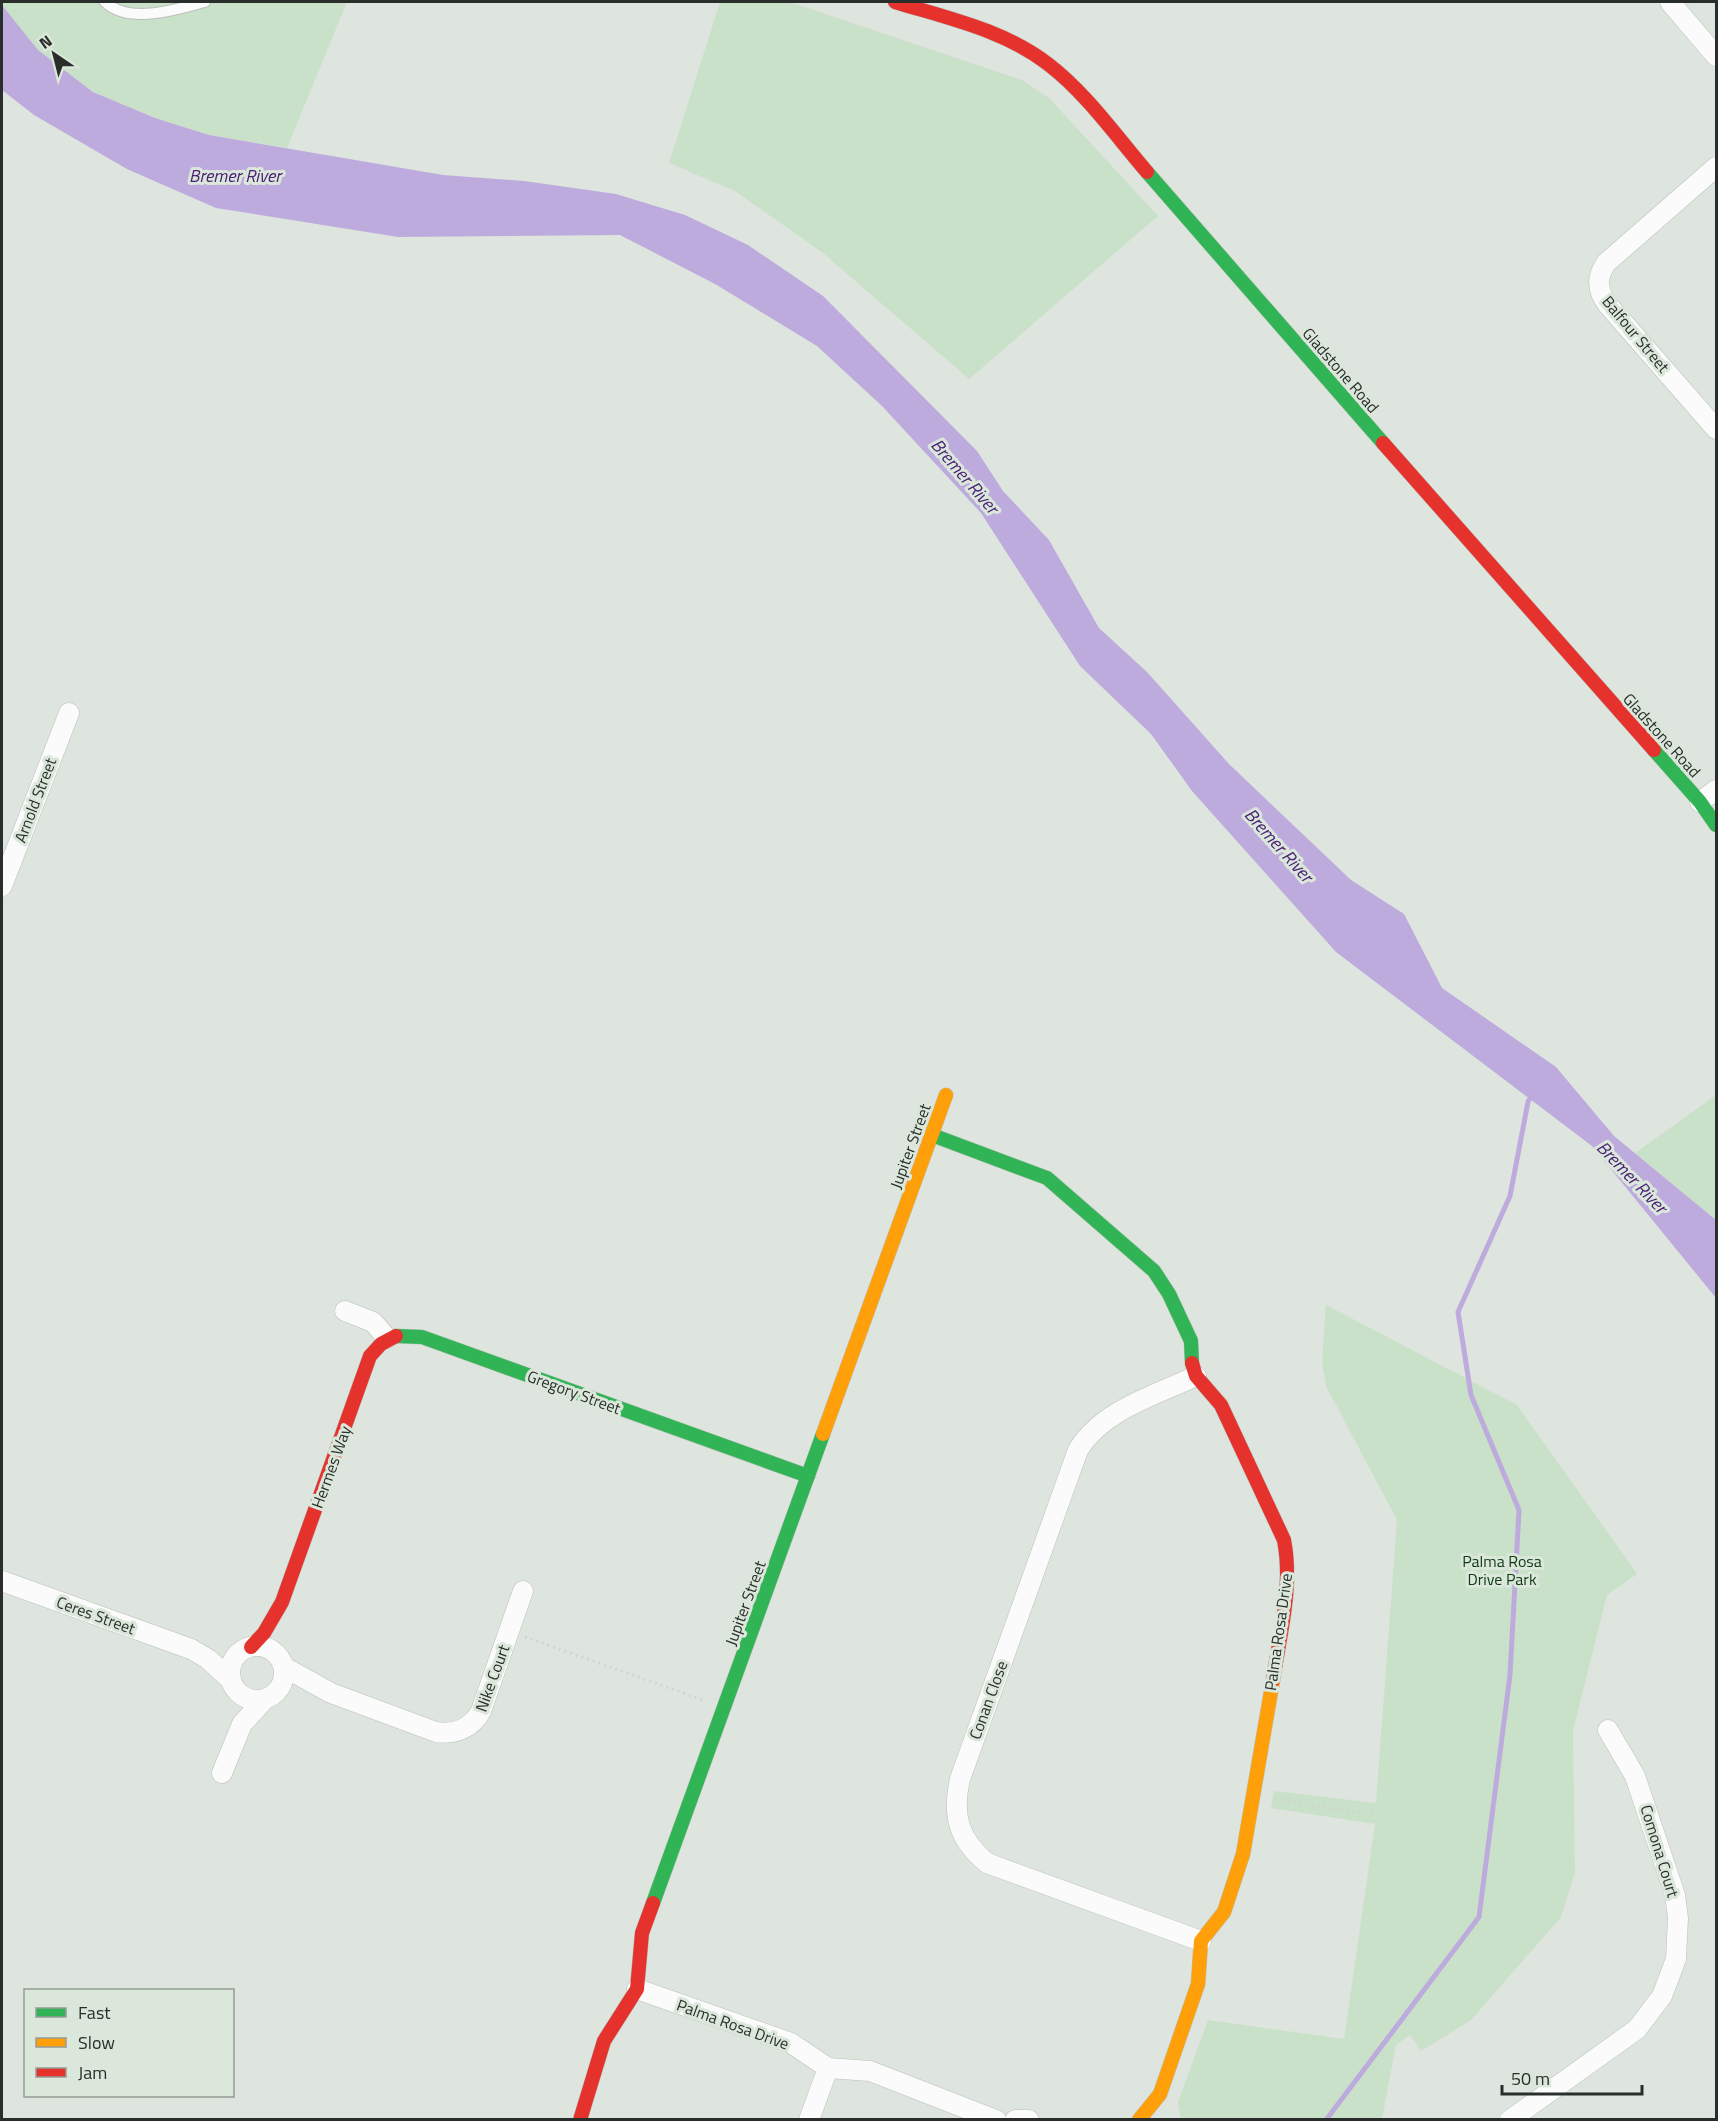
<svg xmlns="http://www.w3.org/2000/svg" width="1718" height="2121" viewBox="0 0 1718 2121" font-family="'Titillium Web',sans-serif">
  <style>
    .green { fill: #cae1c9 }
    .water { fill: #beabdd }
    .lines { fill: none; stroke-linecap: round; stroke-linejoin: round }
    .stream { stroke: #beabdd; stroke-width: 5 }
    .lane-casing { stroke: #bbc0bb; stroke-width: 12 }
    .street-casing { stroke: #bbc0bb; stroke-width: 21 }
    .fast-casing { stroke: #bbc0bb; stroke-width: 15 }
    .slow-casing { stroke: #bbc0bb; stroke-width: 15 }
    .jam-casing { stroke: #bbc0bb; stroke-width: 15 }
    .path { stroke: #d0d1d0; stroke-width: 3; stroke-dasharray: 1.5 4.5; stroke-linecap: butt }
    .lane { stroke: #fafbfa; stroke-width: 10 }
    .street { stroke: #fafbfa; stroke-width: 20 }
    .fast { stroke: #30b455; stroke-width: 14 }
    .slow { stroke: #ff9f0a; stroke-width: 14 }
    .jam { stroke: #e5322d; stroke-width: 14 }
    .labels { text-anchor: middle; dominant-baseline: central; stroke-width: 6; stroke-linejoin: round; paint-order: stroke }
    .street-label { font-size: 16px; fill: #2a2e2a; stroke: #dbe7db }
    .park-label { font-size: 16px; fill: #103c13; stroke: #dbe7db }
    .water-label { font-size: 18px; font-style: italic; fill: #4a2176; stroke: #dbe7db }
  </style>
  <rect width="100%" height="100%" fill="#dee4de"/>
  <g class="green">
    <path d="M2,2h345l-60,146 -78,-13 -54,-17 -62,-26 -55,-42 -36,-45z"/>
    <path d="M720,2h70l232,78 27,18 109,118 -189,163 -146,-126 -88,-62 -66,-28z"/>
    <path d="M1716,1095v125l-81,-67z"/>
    <path d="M1326,1305l191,100 120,169 -30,21 -34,136 2,141 -14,45 -90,103 -50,31 -11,-16 -14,10 -14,74h-201l-3,-17 30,-82 136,19 31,-215 -104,-16 3,-17 102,12 21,-283 -71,-134 -4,-24z"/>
  </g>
  <path class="water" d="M2,5l36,45 55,42 62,26 54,17 234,40 81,6 92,13 69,21 63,30 75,51 154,155 26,40 46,49 50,88 48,44 82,92 122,116 53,34 38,74 114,79 58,69 102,84v78l-124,-152 -256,-194 -144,-161 -41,-57 -71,-68 -99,-153 -99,-107 -65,-60 -102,-62 -95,-49 -222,2 -182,-29 -89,-39 -93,-54 -32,-25z"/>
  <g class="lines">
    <path class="stream" d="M1326,2120l153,-203 31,-242 9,-165 -48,-115 -13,-83 52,-116 18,-94 5,-9"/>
    <g class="lane-casing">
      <path id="lane" d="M105,2c25,23 71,7 100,0"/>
    </g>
    <g class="street-casing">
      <g id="street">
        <path d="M1670,2l46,54"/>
        <path d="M1716,167l-110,96c-10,15 -9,28 2,42l108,124"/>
        <path d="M1700,802l16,-12"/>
        <path d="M2,886l67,-173"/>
        <path d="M345,1311l28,11 14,16"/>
        <path d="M1196,1376c-40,19 -94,34 -118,74l-118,329c-8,36 -2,60 27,84l214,78"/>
        <path d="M2,1581l189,68 17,10 23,21"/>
        <circle cx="257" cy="1673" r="27"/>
        <path d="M284,1667l47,26 105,39c19,3 36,-4 45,-21l42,-120"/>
        <path d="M222,1773l20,-49 22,-24"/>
        <path d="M637,1989l154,54 37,25 42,3 126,49"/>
        <path d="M809,2120l19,-52"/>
        <path d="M1015,2120h14"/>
        <path d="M1510,2120l127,-91 25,-33 14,-37 2,-41 -3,-23 -40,-119 -27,-46"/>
      </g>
    </g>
    <g class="fast-casing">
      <g id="fast">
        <path d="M1147,172l236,271"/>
        <path d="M1654,750l46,52 16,23"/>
        <path d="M932,1135l115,43 107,93 15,23 22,47 1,22"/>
        <path d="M396,1336l26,1 386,139"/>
        <path d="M653,1903l170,-469"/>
      </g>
    </g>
    <g class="slow-casing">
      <g id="slow">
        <path d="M823,1434l123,-339"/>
        <path d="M1139,2120l21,-26 38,-110 3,-43 23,-29 19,-58 30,-174"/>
      </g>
    </g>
    <g class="jam-casing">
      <g id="jam">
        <path d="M895,2c52,16 109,28 153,62 38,29 68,72 99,108"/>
        <path d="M1383,443l271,307"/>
        <path d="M1192,1363l4,13 25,29 63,135c9,46 -4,94 -11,140"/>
        <path d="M251,1647l13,-14 18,-31 88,-246 11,-12 15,-8"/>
        <path d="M580,2120l24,-79 33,-52 5,-56 11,-30"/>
      </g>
    </g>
    <g class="path">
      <path d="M525,1637l178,63"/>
      <path d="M1276,1799l98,16"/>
    </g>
    <use href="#lane" class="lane"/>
    <use href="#street" class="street"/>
    <use href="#fast" class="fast"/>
    <use href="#slow" class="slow"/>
    <use href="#jam" class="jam"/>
  </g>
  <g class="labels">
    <g class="street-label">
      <text transform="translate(1636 334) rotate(50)">Balfour Street</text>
      <text transform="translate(1341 370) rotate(49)">Gladstone Road</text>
      <text transform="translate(1662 735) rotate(48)">Gladstone Road</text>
      <text transform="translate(35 800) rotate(-69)">Arnold Street</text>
      <text transform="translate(910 1146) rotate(-70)">Jupiter Street</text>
      <text transform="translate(574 1392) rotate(20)">Gregory Street</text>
      <text transform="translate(331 1467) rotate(-70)">Hermes Way</text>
      <text transform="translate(745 1603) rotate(-70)">Jupiter Street</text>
      <text transform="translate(96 1615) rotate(20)">Ceres Street</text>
      <text transform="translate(1278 1632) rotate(-82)">Palma Rosa Drive</text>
      <text transform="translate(492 1678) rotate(-70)">Nike Court</text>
      <text transform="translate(988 1700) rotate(-70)">Conan Close</text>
      <text transform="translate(1660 1851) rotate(73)">Comona Court</text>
      <text transform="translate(733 2024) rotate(20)">Palma Rosa Drive</text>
    </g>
    <g class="park-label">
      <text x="1502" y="1561">Palma Rosa<tspan x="1502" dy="18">Drive Park</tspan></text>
    </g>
    <g class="water-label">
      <text x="235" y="175">Bremer River</text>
      <text transform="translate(965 476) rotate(49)">Bremer River</text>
      <text transform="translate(1279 845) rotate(48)">Bremer River</text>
      <text transform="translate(1632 1177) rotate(46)">Bremer River</text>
    </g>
  </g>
  <rect width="1718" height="2121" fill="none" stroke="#2a2e2a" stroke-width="6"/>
  <rect x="24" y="1989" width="210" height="108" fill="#dbe7db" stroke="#949d94" stroke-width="1.5"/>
  <rect x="36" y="2008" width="30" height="9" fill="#30b455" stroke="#949d94" stroke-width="1.5"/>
  <text x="78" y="2019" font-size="18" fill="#2a2e2a">Fast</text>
  <rect x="36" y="2038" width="30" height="9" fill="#ff9f0a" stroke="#949d94" stroke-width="1.5"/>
  <text x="78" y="2049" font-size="18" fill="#2a2e2a">Slow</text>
  <rect x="36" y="2068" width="30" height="9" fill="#e5322d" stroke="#949d94" stroke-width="1.5"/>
  <text x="78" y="2079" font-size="18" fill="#2a2e2a">Jam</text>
  <g transform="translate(54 54) rotate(325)" stroke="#dbe7db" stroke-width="4.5" paint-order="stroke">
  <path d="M0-4.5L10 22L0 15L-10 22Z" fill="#2a2e2a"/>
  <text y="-9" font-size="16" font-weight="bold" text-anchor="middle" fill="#2a2e2a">N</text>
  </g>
  <path d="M1502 2085v9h140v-9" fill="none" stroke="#2a2e2a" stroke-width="3"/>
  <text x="1511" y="2085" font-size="18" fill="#2a2e2a" stroke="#dbe7db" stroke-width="4.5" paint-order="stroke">50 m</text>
</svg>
